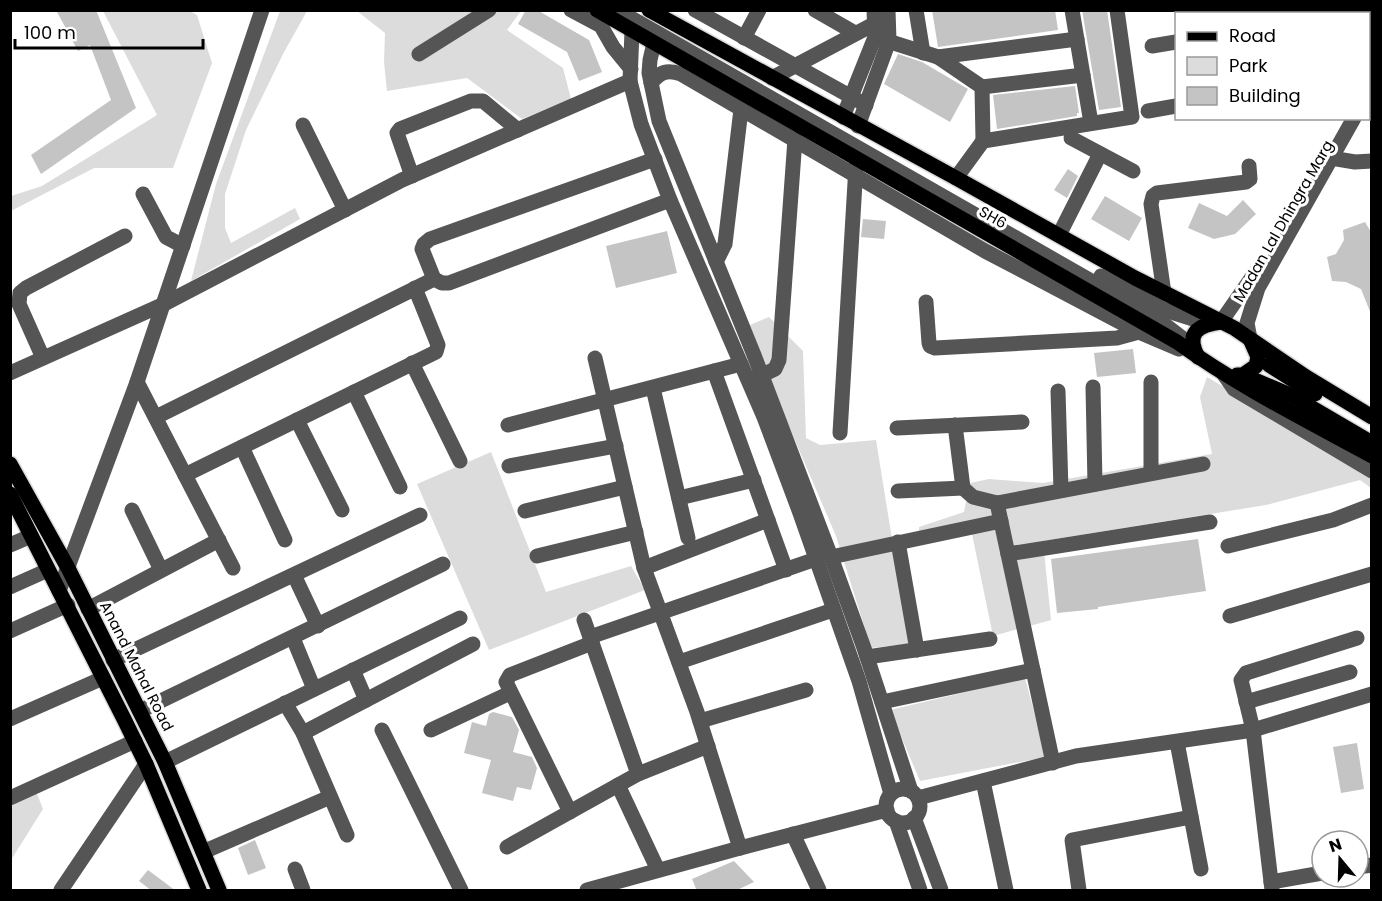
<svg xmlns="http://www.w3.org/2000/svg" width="1382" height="901" viewBox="0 0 1382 901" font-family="Poppins,sans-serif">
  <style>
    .green { fill: #dcdcdc }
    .building { fill: #c4c4c4 }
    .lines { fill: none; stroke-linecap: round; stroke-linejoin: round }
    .major-casing { stroke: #dbdbdb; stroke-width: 18 }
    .minor { stroke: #555; stroke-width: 15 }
    .major { stroke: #000; stroke-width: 15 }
    .labels { text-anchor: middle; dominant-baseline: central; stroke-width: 6; stroke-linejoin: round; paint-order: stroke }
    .street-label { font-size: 15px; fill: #000; stroke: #fff }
  </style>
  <rect width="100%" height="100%" fill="#fff"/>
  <g class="green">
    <path d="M190,11l7,4 15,48 -39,105h-79l-83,43v-15l31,-10 115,-71 -54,-104z"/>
    <path d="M280,11h27l-24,43 -37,76 -21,64v34l6,15 64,-35 5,11 -109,62 25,-97z"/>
    <path d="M357,11h164l-14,19 56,38 8,31 -49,20 -55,-41 -80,13 -3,-29 1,-29z"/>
    <path d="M769,317l34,34 3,87 14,7 56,-5 33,204 -38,4 -35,-112 -54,-126 -32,-85z"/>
    <path d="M1207,377l164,98v13l-11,-8 -94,25 -223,36 8,79 -58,16 -21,-102h-53v-7l45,-15 6,-29 19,-4 54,4 169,-29 -12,-57z"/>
    <path d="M491,452l55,140 85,-26 14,24 -156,60 -72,-166z"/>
    <path d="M1025,678l21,79 -126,24 -30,-71z"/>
    <path d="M35,789l8,20 -32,51v-60z"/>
  </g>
  <g class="building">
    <path d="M56,10h40l40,98 -95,66 -10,-19 80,-55 -21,-55 -12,6z"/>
    <path d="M526,10h11l52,30 13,32 -23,9 -12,-29 -49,-28z"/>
    <path d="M932,10h123l3,20 -120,17z"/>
    <path d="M1082,10h25l14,97 -22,3z"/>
    <path d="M898,54l24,8 46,27 -18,33 -66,-38z"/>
    <path d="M1075,86l4,27h-2v3l-80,13 -4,-34z"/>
    <path d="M1068,169l10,7 -11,22 -13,-8z"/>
    <path d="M1105,196l37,22 -13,23 -38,-22z"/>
    <path d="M1243,200l13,14 -21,20 -21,5 -26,-11 11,-25 28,13z"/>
    <path d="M863,219l23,2 -2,18 -23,-2z"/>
    <path d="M1365,222l6,10v82l-10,-25 -15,-7 -14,-1 -5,-24 9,-3 8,-14 -1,-10z"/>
    <path d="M667,231l10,42 -61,15 -10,-42z"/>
    <path d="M1133,349l3,24 -39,4 -3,-24z"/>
    <path d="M1198,539l8,52 -108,16v2l-41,4 -6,-54z"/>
    <path d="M493,712l19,5 7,13 -6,22 19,5 5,11 -6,22 -14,-3 -4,14 -31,-8 9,-33 -27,-7 8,-31 14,4 3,-12z"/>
    <path d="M1357,743l7,46 -23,4 -8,-46z"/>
    <path d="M255,840l11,28 -18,7 -10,-27z"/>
    <path d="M734,861l20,21 -19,9h-38l-5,-12z"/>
    <path d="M148,870l28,21h-24l-13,-10z"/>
  </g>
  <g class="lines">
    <g class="major-casing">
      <g id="major">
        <path d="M597,10l580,332c61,44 129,78 195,114"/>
        <path d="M649,10l307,168 179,100 99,50 72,49 66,40"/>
        <path d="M1198,357c-13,-24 0,-32 23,-35"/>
        <path d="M1269,365l46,29"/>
        <path d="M1237,375h6l13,-9 2,-9 -8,-18"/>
        <path d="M1243,375l47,20 82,48"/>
        <path d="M10,464l58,104 97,194 54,128"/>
        <path d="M10,494l114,225 22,45 53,126"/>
      </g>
    </g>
    <g class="minor">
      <path d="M571,10l30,16 12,21 18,22"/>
      <path d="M617,10l539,308 30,23"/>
      <path d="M695,10l171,95"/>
      <path d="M815,10l40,23"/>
      <path d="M916,10l7,43"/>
      <path d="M1072,10l19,113"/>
      <path d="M1219,10l1,4"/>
      <path d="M632,31l-2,50 11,43 29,76 94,217 36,96 59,168 32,113"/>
      <path d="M875,37l63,20 44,30 1,54 149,-24 -15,-107"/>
      <path d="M744,38l15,-28"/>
      <path d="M654,43l-4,17 -1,13 10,48 95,234 77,202 33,91 47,143"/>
      <path d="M1152,46l24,-4"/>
      <path d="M419,54l70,-44"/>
      <path d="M938,57l139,-18"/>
      <path d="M1368,73l4,-6"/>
      <path d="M772,78l104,-55"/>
      <path d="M651,83c9,-11 16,-14 30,-9l304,177 154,81 40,17"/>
      <path d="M982,87l101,-12"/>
      <path d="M1368,92l4,-5"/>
      <path d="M1148,111l28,-5"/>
      <path d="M1368,112h4"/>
      <path d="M843,117l32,-80 -1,-27"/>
      <path d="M303,125l42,85"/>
      <path d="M858,126l31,-85 -1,-31"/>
      <path d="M1071,138l62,33"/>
      <path d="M1331,158l24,4 17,-1"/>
      <path d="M412,176l-14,-40 -1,-3 3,-4 71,-28h12l35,29"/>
      <path d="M956,178l27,-37"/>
      <path d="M143,194l23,43 17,9"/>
      <path d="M1059,235l41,-81"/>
      <path d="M716,262l9,-18 17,-143"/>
      <path d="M1101,276l64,34 44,14"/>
      <path d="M434,279l-12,-30 2,-5 6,-5 225,-80"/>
      <path d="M1164,293l-13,-89 2,-8 4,-3 89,-11 4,-3 -1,-13"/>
      <path d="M926,302l3,41 1,3 5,2 182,-10 22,-6"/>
      <path d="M1221,322l36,-52"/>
      <path d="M1250,339l-3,-16 11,-35 96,-170"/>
      <path d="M43,358l-24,-54 1,-11 6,-5 99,-52"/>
      <path d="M595,358l49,210 53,144 43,136"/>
      <path d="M412,363l48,98"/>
      <path d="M714,371l72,199"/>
      <path d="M10,373l154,-69 238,-124 228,-99"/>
      <path d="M1223,373l11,16 138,82"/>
      <path d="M754,379l21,-10 4,-9 16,-221"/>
      <path d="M137,382l96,186"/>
      <path d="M1093,387l2,97"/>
      <path d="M653,388l35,150"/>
      <path d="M1058,391l3,99"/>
      <path d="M354,392l46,95"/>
      <path d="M156,417l278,-138 8,4h7l221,-83"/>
      <path d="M297,420l45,90"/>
      <path d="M508,425l233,-61"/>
      <path d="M955,425l8,63 10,9 24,6"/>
      <path d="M897,428l125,-6"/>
      <path d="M840,433l16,-267"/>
      <path d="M242,447l43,93"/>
      <path d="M509,466l107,-20"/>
      <path d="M1151,473v-91"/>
      <path d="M185,475l251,-123 2,-7 -23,-57"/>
      <path d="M898,491l65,-3"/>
      <path d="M679,498l75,-18"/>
      <path d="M132,510l29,60"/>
      <path d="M525,511l100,-24"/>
      <path d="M898,542l19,108"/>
      <path d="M10,545l21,-9"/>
      <path d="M1228,546l105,-26 39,-15"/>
      <path d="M1008,554l202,-32"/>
      <path d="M537,556l99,-24"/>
      <path d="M831,557l170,-36"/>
      <path d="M644,568l124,-48"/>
      <path d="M294,575l24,51"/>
      <path d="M10,587l38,-17"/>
      <path d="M59,591l78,-209 125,-372"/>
      <path d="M88,609l131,-69"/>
      <path d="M1230,616l142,-42"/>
      <path d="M584,620l54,154"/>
      <path d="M10,631l58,-26"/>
      <path d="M590,637l226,-78"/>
      <path d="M293,638l21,51"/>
      <path d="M867,657l123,-18"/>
      <path d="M113,660l307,-145"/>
      <path d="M679,662l154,-52"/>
      <path d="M353,670l13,30"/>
      <path d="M882,702l151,-32"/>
      <path d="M1246,702l104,-30"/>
      <path d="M285,703l18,30 170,-89"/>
      <path d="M140,711l303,-147"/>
      <path d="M10,719l93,-41"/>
      <path d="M700,721l106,-31"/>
      <path d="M382,730l79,160"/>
      <path d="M431,730l79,-37"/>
      <path d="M303,733l44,102"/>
      <path d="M1177,742l24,127"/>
      <path d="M165,762l295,-144"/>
      <path d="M1053,763l-56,-260 206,-39"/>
      <path d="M983,781l23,109"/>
      <path d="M618,785l40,85"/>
      <circle cx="903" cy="806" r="17"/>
      <path d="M10,798l125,-57"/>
      <path d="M918,798l158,-42 177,-26 119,-36"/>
      <path d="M570,812l-64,-130 4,-7 82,-32"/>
      <path d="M914,818l27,72"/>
      <path d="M896,821l24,69"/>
      <path d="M793,834l26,56"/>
      <path d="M507,847l131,-73 70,-28"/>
      <path d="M203,852l127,-55"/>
      <path d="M1358,867l14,-2"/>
      <path d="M295,869l8,21"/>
      <path d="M1271,882l51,-9"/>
      <path d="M61,890l85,-126"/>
      <path d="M587,890l153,-42 147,-38"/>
      <path d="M1079,890l-7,-50 119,-23"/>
      <path d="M1272,890l-19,-160 -12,-50 5,-7 111,-35"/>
    </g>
    <use href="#major" class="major"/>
  </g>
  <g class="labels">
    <g class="street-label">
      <text transform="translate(993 217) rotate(30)">SH6</text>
      <text transform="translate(1283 221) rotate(-60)">Madan Lal Dhingra Marg</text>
      <text transform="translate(137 666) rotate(63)">Anand Mahal Road</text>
    </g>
  </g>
  <rect width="1382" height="901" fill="none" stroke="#000000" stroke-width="24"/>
  <rect x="1175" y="12" width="195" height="108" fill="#ffffff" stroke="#999999" stroke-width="1.5"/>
  <rect x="1187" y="32" width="30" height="9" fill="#000000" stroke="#999999" stroke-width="1.5"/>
  <text x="1229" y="42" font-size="18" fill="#000000">Road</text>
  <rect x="1187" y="57" width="30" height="18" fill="#dcdcdc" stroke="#999999" stroke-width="1.5"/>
  <text x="1229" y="72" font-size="18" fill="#000000">Park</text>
  <rect x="1187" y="87" width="30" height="18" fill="#c4c4c4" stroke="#999999" stroke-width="1.5"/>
  <text x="1229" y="102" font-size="18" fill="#000000">Building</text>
  <g transform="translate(1340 859) rotate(341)"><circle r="28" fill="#ffffff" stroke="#999999" stroke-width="1.5"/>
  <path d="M0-4.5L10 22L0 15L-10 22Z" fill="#000000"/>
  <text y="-9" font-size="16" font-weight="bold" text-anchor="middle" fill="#000000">N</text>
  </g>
  <path d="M15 39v9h188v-9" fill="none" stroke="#000000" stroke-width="3"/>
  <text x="24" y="39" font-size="18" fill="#000000" stroke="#ffffff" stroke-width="4.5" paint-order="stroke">100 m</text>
</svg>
